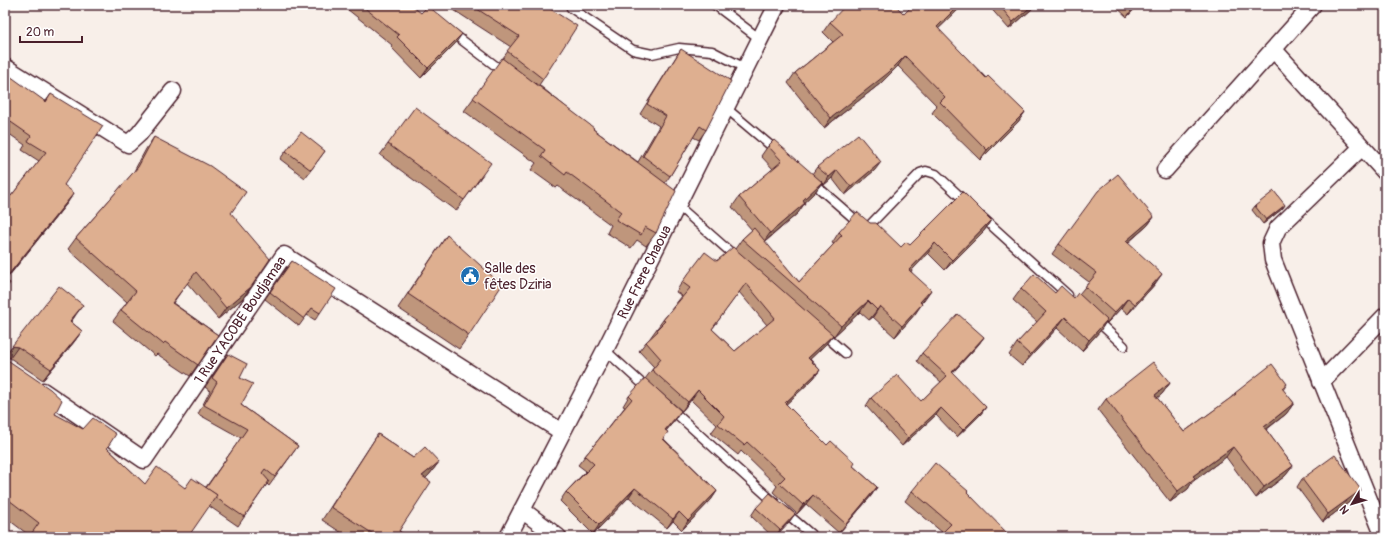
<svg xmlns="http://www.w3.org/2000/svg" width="1390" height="542" viewBox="0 0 1390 542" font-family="Pangolin,sans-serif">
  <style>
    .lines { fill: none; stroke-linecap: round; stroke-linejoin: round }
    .service-casing { stroke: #4a1f2b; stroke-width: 11 }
    .minor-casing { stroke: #4a1f2b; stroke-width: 19 }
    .service { stroke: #fff; stroke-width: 8 }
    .minor { stroke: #fff; stroke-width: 16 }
    .wall { fill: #bf967c; stroke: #4a1f2b; fill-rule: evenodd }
    .shaded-wall { fill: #9b7a65; stroke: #4a1f2b }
    .building { fill: #deaf90; stroke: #4a1f2b; fill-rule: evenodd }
    .labels { text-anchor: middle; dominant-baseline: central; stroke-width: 3; stroke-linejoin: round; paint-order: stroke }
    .poi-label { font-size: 14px; fill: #4a1f2b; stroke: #fff; text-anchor: start }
    .street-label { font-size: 14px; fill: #4a1f2b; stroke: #fff }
  </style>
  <rect width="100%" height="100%" fill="#f8efe9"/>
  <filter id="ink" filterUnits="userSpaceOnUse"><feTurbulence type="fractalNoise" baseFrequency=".025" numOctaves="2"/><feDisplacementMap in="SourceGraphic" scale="8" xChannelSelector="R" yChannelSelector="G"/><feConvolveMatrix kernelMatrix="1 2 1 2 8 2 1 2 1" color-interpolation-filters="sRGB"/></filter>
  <g filter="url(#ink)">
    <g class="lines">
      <g class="service-casing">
        <g id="service">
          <path d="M715,5l45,34"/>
          <path d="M571,8l62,42 19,4 27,-6 33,3 33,17"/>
          <path d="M450,31l55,42"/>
          <path d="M726,108l51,43"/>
          <path d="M811,181l55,48 54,-56 6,-2 10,3 30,28"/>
          <path d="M676,204l60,53"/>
          <path d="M982,217l86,78"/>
          <path d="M1095,319l29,27"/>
          <path d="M821,332l24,21"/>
          <path d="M605,350l44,40"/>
          <path d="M671,409l104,94"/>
          <path d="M784,511l30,26"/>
        </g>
      </g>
      <g class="minor-casing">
        <g id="minor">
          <path d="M1274,50l111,122"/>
          <path d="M5,67l123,77 11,-10 34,-43"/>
          <path d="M1362,147l-84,81 -7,15 2,17 111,277"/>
          <path d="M1165,170l148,-165"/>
          <path d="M1321,382l64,-66"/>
          <path id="s1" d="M43,391l101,69 140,-205 278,177"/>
          <path d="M522,510l36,27"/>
          <path id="s2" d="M508,537l97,-187 172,-345"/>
        </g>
      </g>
      <use href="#service" class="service"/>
      <use href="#minor" class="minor"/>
    </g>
    <g class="wall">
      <path d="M342,5h69l44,39 -34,34 -30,-31 1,-2z"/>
      <path d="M446,5h98l-1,74 -4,6 54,44 45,33 21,-36 -19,-12 34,-54 7,-11 25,81 -7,10 -6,-3 -23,39 -5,7 -9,50 -10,13 -9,-6 -6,8 -24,-15 4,-8 -53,-39 -2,2 -25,-18 5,-7 -72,-52 47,-64z"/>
      <path d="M748,5h7l-3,3z"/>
      <path d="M963,5l-25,24 48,49 39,34 -7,10 -38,38 -48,-47 5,-7 -39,-40 -17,17 -57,45 -36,-45 7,-10 38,-31 -10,-10 7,-10 74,-8z"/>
      <path d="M988,5h47l-3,4 -23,20z"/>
      <path d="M1114,5h24l-11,12z"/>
      <path d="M5,83l41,18 5,-7 13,91 4,17 -62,77 -1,11 6,-94 28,-35 -17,-11 3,-5 -20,-14z"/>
      <path d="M154,137l77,76 12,85 -25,21 -31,-36 -14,20 45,32 -28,41 -33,-22 -2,2 -42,-35 14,-19 -59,-53 8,-11 57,-65 13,-24z"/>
      <path d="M388,144l95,30 -27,37 -76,-56z"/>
      <path d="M768,146l44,28 5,-7 58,3 -30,25 -13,-17 -8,7 -2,-2 -7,9 -11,10 -6,11 -33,29 34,40 35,-38 -2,-1 7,-11 31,-9 31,24 9,-2 81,-25 -7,11 -39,39 -17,-17 -17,18 13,29 -3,3 -6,11 -20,23 -22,-20 -4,3 -9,-8 -26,24 -1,-1 -7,9 -16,15 10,11 -7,9 -27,25 41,41 26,21 24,21 -6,9 -32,37 -33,-29 -9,10 -24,-22 4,-6 -36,-35 -3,4 -27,-22 6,-8 -26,-25 -9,11 -37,-32 9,-12 -15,-16 7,-9 4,-4 13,-18 19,-24 -6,-4 6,-10 53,-33 7,-10 10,-9 -20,-23 7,-10 34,-28 -12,-13zM739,292l28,33 -32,26 -23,-22z"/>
      <path d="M286,151h39l-20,27 -25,-19z"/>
      <path d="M1285,205l-3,4 -19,15 -11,-14 3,-4z"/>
      <path d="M1154,217l-7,9 -19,17 27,41 -27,30 -7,-6 -14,15 -1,-1 -6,9 -18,20 -25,-23 -35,38 -13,-11 8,-12 20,-21 -24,-22 8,-11 34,4 19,5 5,-4 10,-12 -37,-28 7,-10z"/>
      <path d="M447,235l22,100 -10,14 -61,-41z"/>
      <path d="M292,261l28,52 -5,7 -8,-5 -8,11 -34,-27z"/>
      <path d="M75,316l-4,6 11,9 -8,11 -31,38 -33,-22 -4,-1 3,4 46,53 52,34 38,36 40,4 21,-1 35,-49 -43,-24 12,-23 -5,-4 23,-33 12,24 1,27 57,41 -29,40 -2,-2 -29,42 -29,-20 -179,30 -25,-19v-162l7,-9z"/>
      <path d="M984,337l-6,8 -26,28 34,34 -6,8 -23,22 -21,-22 -34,31 -36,-40 5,-8 50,3 20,-19 -24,-21 5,-8z"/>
      <path d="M1170,383l-8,11 -5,4 27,34 47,-34 4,-5 52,-9 -4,6 11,13 -8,11 -20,16 27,36 -8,10 -29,22 -30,-41 -34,25 -4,7 -18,13 -72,-92 8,-11z"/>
      <path d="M629,396l46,24 -9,11 -2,8 53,52 -6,9 -29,30 -9,-9 -6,7 -38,-31 -36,37 -33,-33 6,-9 20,-21 -8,-6 7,-9 40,-49 -2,-1z"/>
      <path d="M378,434l35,24 26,4 -10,13 -3,3 -27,53 9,6h-60l-26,-17z"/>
      <path d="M1302,479l59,11 -5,7 -33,25 -26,-35z"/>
      <path d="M912,491l55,1 40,45h-67l3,-4 -38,-32z"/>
      <path d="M756,508l39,6 -6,8 -14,15h-2l-22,-21z"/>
    </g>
    <g class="shaded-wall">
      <path d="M959,5h4l-33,32 7,-10z"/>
      <path d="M1033,5h2l-3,4 -23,20 4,-7z"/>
      <path d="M1135,5h3l-11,12z"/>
      <path d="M462,34l-7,10 -34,34 7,-10z"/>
      <path d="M905,56l-7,10 -17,17 -57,45 7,-10z"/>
      <path d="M1025,112l-7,10 -38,38 7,-10z"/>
      <path d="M881,162l-6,8 -30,25 6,-8z"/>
      <path d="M837,170l-5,8 -8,7 5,-8z"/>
      <path d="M822,182l-7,10 -19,18 7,-10z"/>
      <path d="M74,193l-6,9 -63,79v-1z"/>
      <path d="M805,203l-7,10 -35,30 7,-10z"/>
      <path d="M1285,205l-3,4 -19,15 3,-4z"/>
      <path d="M1154,217l-7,9 -28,24 7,-9z"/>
      <path d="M991,220l-7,11 -39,39 7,-10z"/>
      <path d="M935,243l-7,10 -26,28 7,-11z"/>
      <path d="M1162,274l-7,10 -27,30 7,-10z"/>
      <path d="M251,287l-8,11 -25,21 8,-11z"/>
      <path d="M931,290l-7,10 -11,12 7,-10z"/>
      <path d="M1128,298l-7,10 -14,15 7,-10z"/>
      <path d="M868,301l-8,11 -26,24 7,-10z"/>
      <path d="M922,304l-7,10 -20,23 7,-11z"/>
      <path d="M83,305l-8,11 -13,16 8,-11z"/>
      <path d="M880,306l-7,11 -4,3 8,-10z"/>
      <path d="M1065,317l-8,11 -35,38 8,-11z"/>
      <path d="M1107,320l-7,11 -18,20 7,-11z"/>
      <path d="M82,331l-8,11 -31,38 8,-11z"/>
      <path d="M833,335l-7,9 -24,23 6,-9z"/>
      <path d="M984,337l-6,8 -32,35 6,-8z"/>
      <path d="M12,346l6,1 -8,11 -5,-1v-1z"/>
      <path d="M820,370l-7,9 -35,33 7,-9z"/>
      <path d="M1170,383l-8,11 -15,12 8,-11z"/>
      <path d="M698,390l-7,10 -9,11 6,-9z"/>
      <path d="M1294,403l-8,11 -30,23 8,-10z"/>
      <path d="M986,407l-6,8 -23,22 6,-7z"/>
      <path d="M941,408l-5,7 -34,31 6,-8z"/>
      <path d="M681,411l-6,9 -16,19 6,-9z"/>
      <path d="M1233,447l-7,10 -34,25 -4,7 -18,13 8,-11 15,-15z"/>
      <path d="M439,462l-10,13 -16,15 9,-14z"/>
      <path d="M1293,466l-8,10 -29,22 8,-11z"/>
      <path d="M877,487l-6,9 -32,37 7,-9z"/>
      <path d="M635,488l-6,9 -36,37 6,-9z"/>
      <path d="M1361,490l-5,7 -33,25 5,-8z"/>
      <path d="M717,491l-6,9 -29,30 6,-9z"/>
      <path d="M813,495l-7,9 -9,10 6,-9z"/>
      <path d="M679,512l-6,9 -6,7 6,-9z"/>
      <path d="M795,514l-6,8 -14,15 5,-7z"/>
    </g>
    <g class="building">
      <path d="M361,5h50l10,8 7,-7 34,28 -34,34 -31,-31 2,-2z"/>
      <path d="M471,5h73l33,21 -34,53 -36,-28 12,-15z"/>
      <path d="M846,5h49l9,9 9,-9h46l-22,22 49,51 2,-2 37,36 -38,38 -47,-48 5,-5 -40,-41 -17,17 -57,45 -36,-45 48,-39 -13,-12z"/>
      <path d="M999,5h34l-20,17z"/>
      <path d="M681,49l50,32 -25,49 -6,-4 -30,50 -27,-20 23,-40 -19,-12z"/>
      <path d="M502,58l92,70 -1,1 83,62 -20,42 -11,-6 -4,8 -25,-15 5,-8 -54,-40 -2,3 -24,-19 4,-6 -72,-52z"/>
      <path d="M10,76l36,26 5,-8 52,32 -39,59 10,8 -69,86 5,4 -5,7v-98l6,4 35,-44 -18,-11 3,-5 -26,-18v-35z"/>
      <path d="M415,107l76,56 -27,37 -76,-56z"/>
      <path d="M301,132l24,19 -14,19 -25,-19z"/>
      <path d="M858,134l23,28 -30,25 -14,-17 -8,7 -12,-10z"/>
      <path d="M154,137l56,29 36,26 -15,21 39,46 -19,28 -25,21 -30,-36 -24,31 46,32 -20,30 -33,-23 -2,2 -42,-34 15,-19 -60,-53 62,-71z"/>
      <path d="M774,140l48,42 -19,18 2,3 -35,30 -31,-36 43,-36 -14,-15z"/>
      <path d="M1118,174l36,43 -28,24 36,33 -27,30 -7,-6 -14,15 -29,-26 12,-14 -38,-29 39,-53z"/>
      <path d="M1274,191l11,14 -19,15 -11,-14z"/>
      <path d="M963,192l28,28 -39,40 -17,-17 -26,27 22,20 -11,12 2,2 -20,22 -22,-20 -3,4 -9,-9 -27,25 -99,-87 12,-11 45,54 43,-47 -3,-3 18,-20 13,11h6l25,24 5,-5 4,3z"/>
      <path d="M447,235l55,50 -33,50 -61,-41z"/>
      <path d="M733,247l100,88 -25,23 12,12 -35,33 42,42 4,-4 24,22 -2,3 24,21 -31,37 -33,-29 -10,10 -24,-22 6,-6 -38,-35 -3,3 -26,-21 6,-8 -26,-26 -10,12 -36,-32 9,-11 -15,-17 12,-11 -1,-2 8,-8 -2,-1 27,-32 -8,-6 23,-30 12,9zM746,283l29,35 -40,33 -23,-22z"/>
      <path d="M292,261l44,28 -16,24 -8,-5 -8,11 -34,-27z"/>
      <path d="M1034,274l21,19 6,-7 13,12 4,-5 29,27 -18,20 -24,-23 -35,38 -13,-12 29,-31 -25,-23z"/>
      <path d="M59,286l24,19 -13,16 12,10 -31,38 -33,-22 -6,-1z"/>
      <path d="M958,314l26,23 -32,35 34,35 -23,23 -22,-22 -33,30 -37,-40 26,-23 24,26 26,-25 -25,-23z"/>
      <path d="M228,354l19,10 -7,14 13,6 -12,21 57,41 -23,31 -10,-8 -3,4 7,8 -25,36 -29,-20 2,-2 -11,-7 41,-59 -43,-24 13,-23 -5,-4z"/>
      <path d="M5,355l4,6 41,28 12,11 -7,14 28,15 10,-11 23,16 -9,14 38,36 12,-17 28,21 7,-10 25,17 -29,42h-159l10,-14 -30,-23 -4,5z"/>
      <path d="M1153,362l17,21 -15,12 29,37 52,-38 -1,-1 37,-29 15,20 -5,4 12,15 -30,24 29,39 -29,21 -31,-40 -40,29 2,2 -17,13 -72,-92z"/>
      <path d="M645,378l36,33 -16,19 3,2 -5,7 54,52 -29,30 -9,-9 -6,7 -38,-31 -36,37 -33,-33 28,-28 -9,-8 47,-57 -3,-3z"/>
      <path d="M378,434l35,24 12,-11 14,15 -17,14 9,6 -32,49 9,6h-30l-47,-30z"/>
      <path d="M1335,455l26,35 -33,24 -26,-35z"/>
      <path d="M935,463l33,28 -1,1 41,42 -2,3h-58l-5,-5 8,-8 -39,-33z"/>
      <path d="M770,493l25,21 -15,16 -24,-22z"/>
    </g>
  </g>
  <defs>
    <g id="civic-disc" transform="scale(1)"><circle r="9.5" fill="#1f6fb2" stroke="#fff"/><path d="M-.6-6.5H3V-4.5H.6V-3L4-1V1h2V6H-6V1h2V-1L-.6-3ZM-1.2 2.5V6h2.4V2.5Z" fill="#fff"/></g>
  </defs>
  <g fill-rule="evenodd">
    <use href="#civic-disc" x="470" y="276"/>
  </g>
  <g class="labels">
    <g class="poi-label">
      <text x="484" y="268">Salle des<tspan x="484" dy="16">fêtes Dziria</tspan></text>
    </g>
    <g class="street-label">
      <text stroke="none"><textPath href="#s2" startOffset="298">Rue Frere Chaoua</textPath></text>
      <text stroke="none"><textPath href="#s1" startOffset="292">1 Rue YACOBE Boudjamaa</textPath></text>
    </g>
  </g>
  <rect width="1390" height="542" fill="none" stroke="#fff" stroke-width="20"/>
  <rect x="10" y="10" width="1370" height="522" fill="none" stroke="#4a1f2b" stroke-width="1.5" filter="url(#ink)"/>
  <g transform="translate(1352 504) rotate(232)" stroke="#ffffff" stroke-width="3" paint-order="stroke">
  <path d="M0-3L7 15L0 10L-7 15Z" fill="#4a1f2b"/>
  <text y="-6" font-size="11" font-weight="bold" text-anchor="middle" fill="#4a1f2b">N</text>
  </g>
  <path d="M20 36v6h62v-6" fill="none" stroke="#4a1f2b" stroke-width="2"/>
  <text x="26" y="36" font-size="12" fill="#4a1f2b" stroke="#ffffff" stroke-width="3" paint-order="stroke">20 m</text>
</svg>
